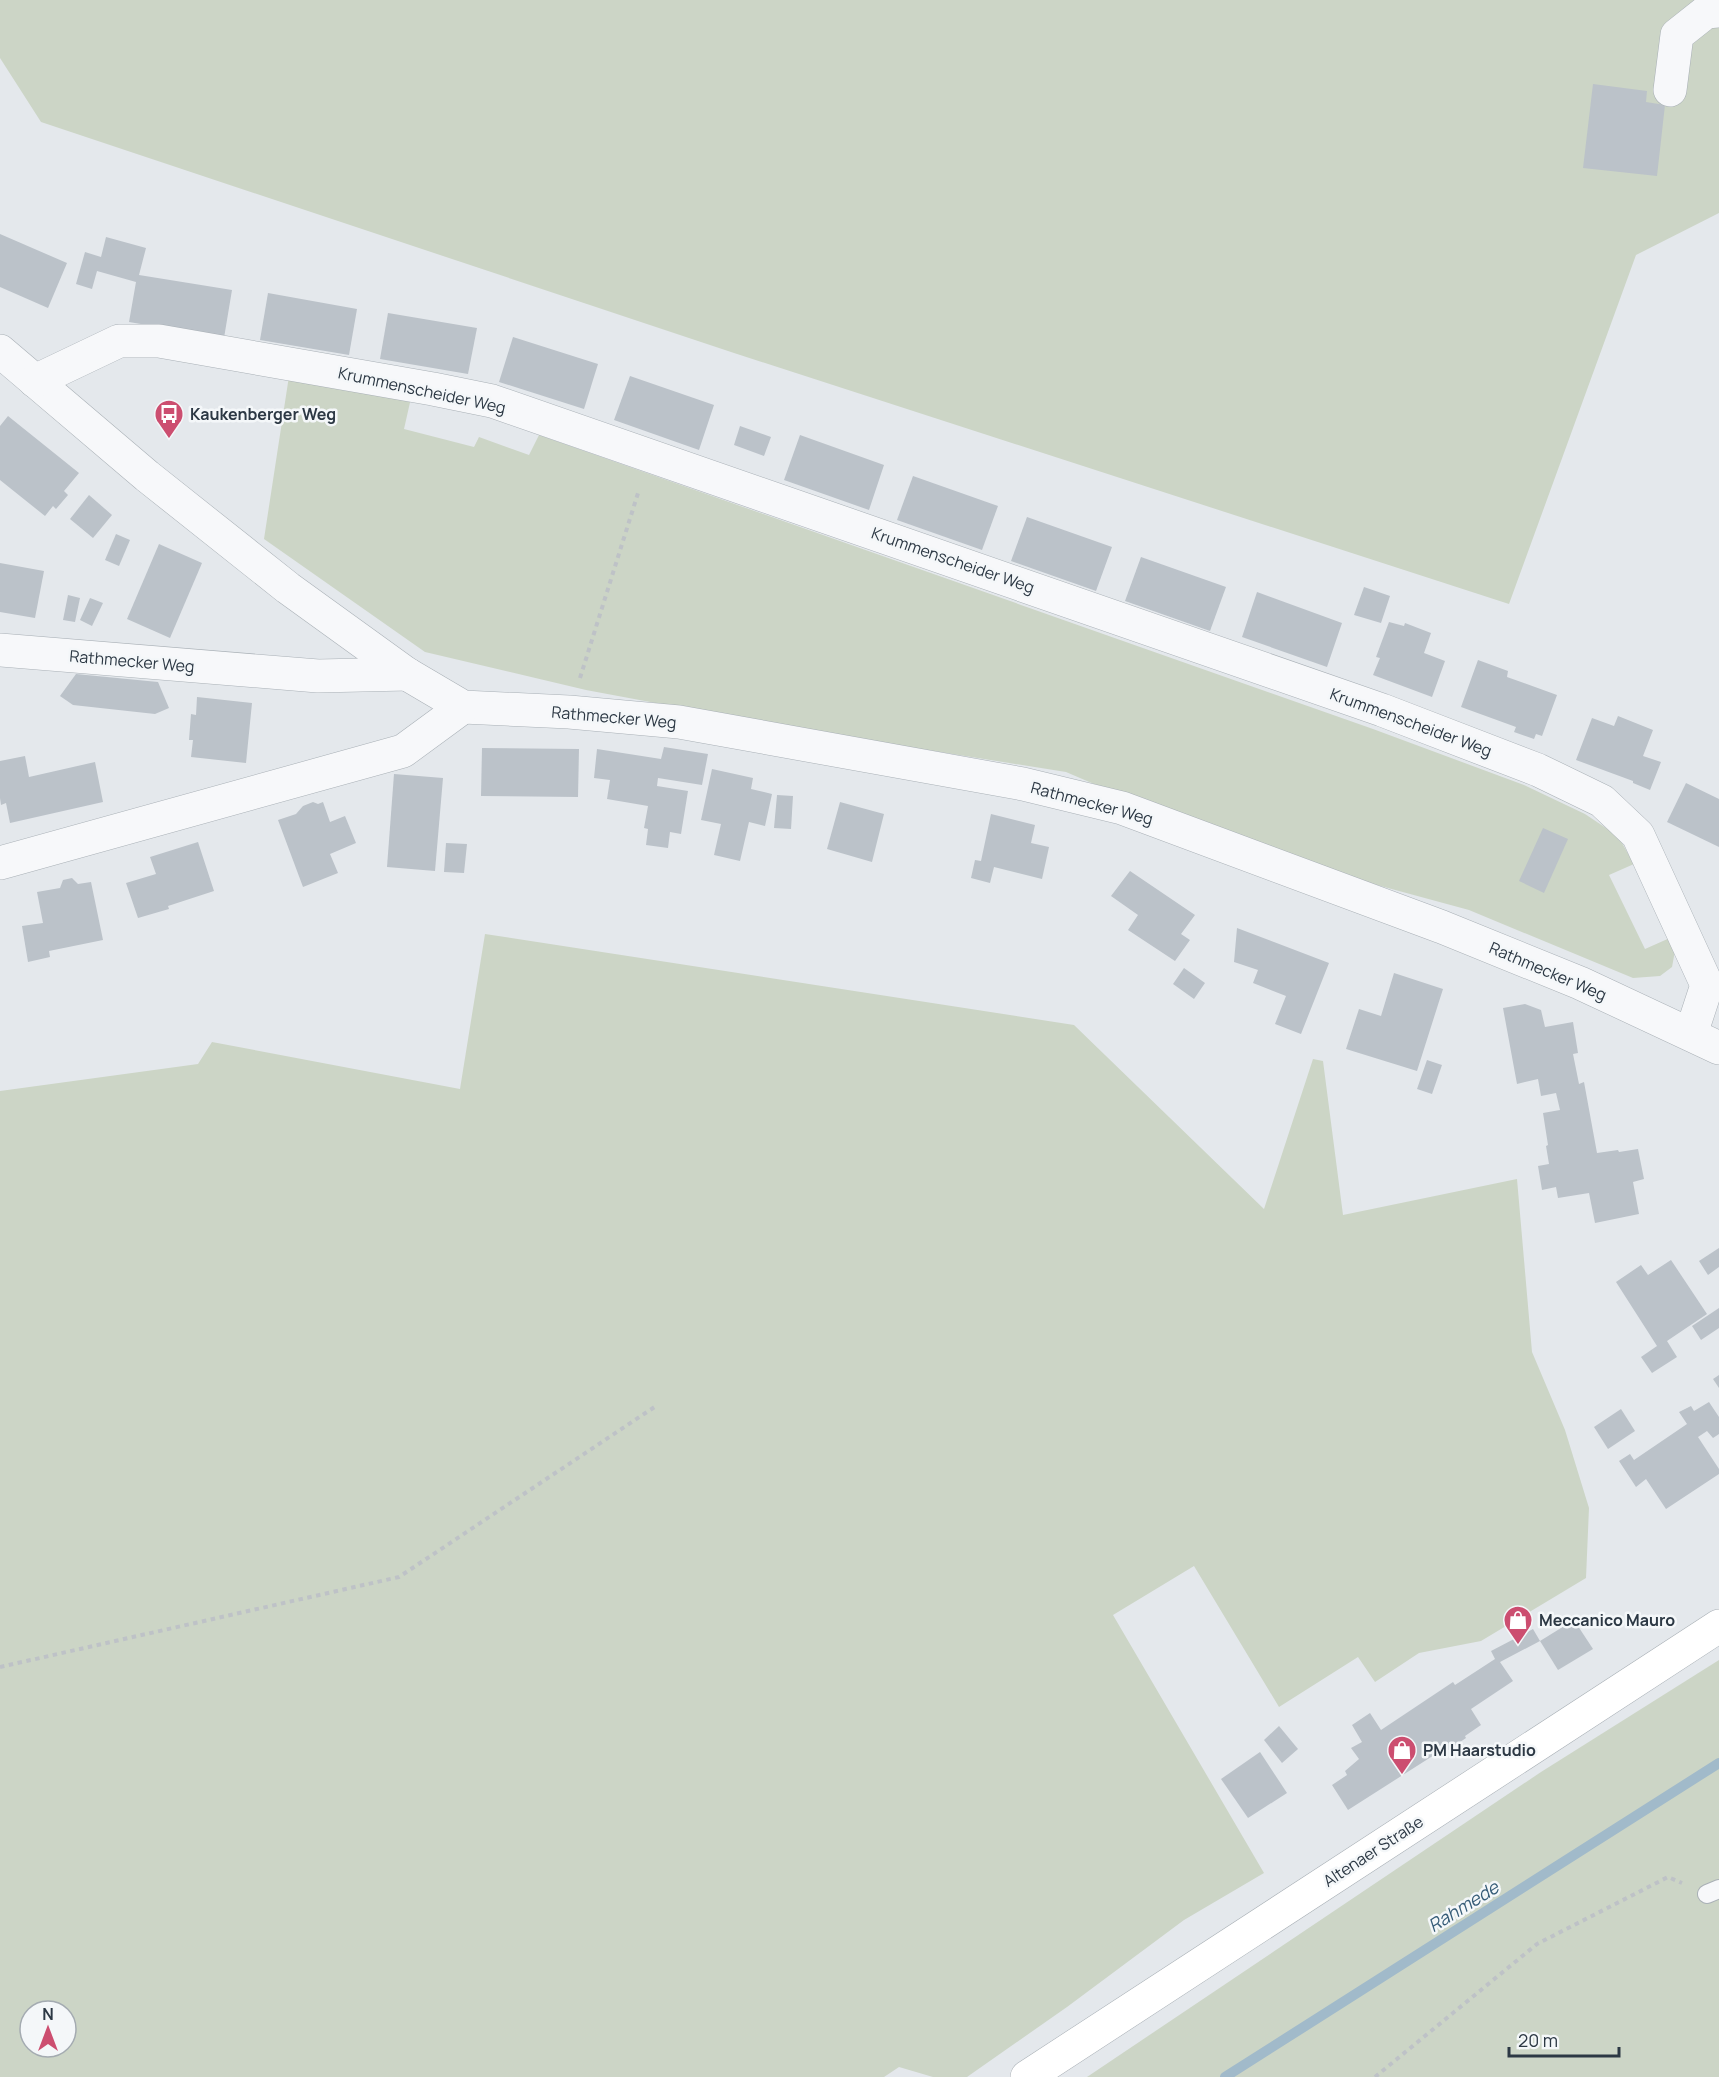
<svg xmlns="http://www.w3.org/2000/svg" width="1719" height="2077" viewBox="0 0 1719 2077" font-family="Manrope,sans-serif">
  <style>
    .green { fill: #ccd5c6; fill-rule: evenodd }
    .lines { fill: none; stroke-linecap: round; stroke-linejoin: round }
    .stream { stroke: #a1baca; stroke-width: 10 }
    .building { fill: #bbc2c9 }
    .lane-casing { stroke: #a9b0b6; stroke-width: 20 }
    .street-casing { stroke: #a9b0b6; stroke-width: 34 }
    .secondary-casing { stroke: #a9b0b6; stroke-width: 34 }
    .path { stroke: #bec2c7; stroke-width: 4; stroke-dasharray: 4.5 4.5; stroke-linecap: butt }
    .lane { stroke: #f7f8fa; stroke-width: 18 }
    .street { stroke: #f7f8fa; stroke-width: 33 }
    .secondary { stroke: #fff; stroke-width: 33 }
    .labels { text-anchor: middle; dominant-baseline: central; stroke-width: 5; stroke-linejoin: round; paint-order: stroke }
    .street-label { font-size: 16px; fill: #2c3844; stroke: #f4f7f9 }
    .poi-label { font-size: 16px; font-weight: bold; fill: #2c3844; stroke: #f4f7f9; text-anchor: start }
    .water-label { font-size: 18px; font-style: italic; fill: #365c77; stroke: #f4f7f9 }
  </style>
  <rect width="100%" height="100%" fill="#e4e8ec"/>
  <g class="green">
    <path d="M0,0h1719v213l-83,42 -127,349 -775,-251 -693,-231 -41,-64z"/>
    <path d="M289,376l122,22 -7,31 70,18 5,-10 50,18 10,-20 834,294 151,56 61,29 33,22 16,28 -25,11 36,74 27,-12 3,14 -3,16 -12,9 -27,2 -164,-68 -221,-60 -182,-78 -271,-43 -209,-39 -161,-38 -161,-113z"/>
    <path d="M485,934l589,91 190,184 49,-150 10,2 20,154 174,-36 15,173 33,78 24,78 -3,70 -105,63 -62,12 -44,29 -17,-25 -79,50 -85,-141 -81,49 151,258 -80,47 -117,87 -100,70h-34l-34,-10 -15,10h-884v-986l198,-27 14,-22 248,47zM30,2011h36v36h-36z"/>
    <path d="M1719,1660v417h-632l454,-305z"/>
  </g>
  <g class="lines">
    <path class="stream" d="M1225,2077l494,-314"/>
  </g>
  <g class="building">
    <path d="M1593,84l54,7 -1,11 19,3 -8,71 -74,-8z"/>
    <path d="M0,234l67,29 -19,45 -48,-21z"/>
    <path d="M106,237l40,11 -7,27 93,15 -8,48 -95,-16 7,-40 -39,-11 -5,18 -16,-5 9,-32 16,5z"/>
    <path d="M268,293l89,16 -8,46 -89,-15z"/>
    <path d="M388,313l89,15 -9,46 -88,-15z"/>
    <path d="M513,337l85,27 -14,45 -85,-27z"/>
    <path d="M630,376l84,29 -15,45 -85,-30z"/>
    <path d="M8,416l71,57 -15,18 4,4 -12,14 -3,-3 -8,10 -45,-36v-54z"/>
    <path d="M740,426l31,11 -7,19 -30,-11z"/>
    <path d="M800,435l84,30 -15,45 -85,-30z"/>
    <path d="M913,476l85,30 -16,44 -85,-30z"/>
    <path d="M89,495l23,20 -19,23 -23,-19z"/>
    <path d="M1027,517l85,30 -16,44 -85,-30z"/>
    <path d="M116,534l14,6 -11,26 -14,-6z"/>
    <path d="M159,544l43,19 -32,75 -43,-19z"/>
    <path d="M1141,557l85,30 -16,44 -85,-30z"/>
    <path d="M0,563l44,8 -9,47 -35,-6z"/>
    <path d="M1364,587l26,9 -9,27 -27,-8z"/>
    <path d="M1257,592l85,31 -15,44 -85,-30z"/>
    <path d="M68,595l12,3 -5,24 -12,-2z"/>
    <path d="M90,598l13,5 -11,23 -12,-6z"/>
    <path d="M1389,622l15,4 1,-3 26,10 -7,20 21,8 -13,36 -59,-22 7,-17 -4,-1z"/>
    <path d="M1478,660l30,11 -1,6 50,18 -15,41 -6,-2 -2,5 -20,-7 2,-5 -55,-20z"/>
    <path d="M76,674l82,8 11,26 -14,6 -82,-9 -13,-9z"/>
    <path d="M197,697l55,6 -6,60 -55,-6 2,-17h-4l2,-26 5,1z"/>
    <path d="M1618,716l35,14 -10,26 18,6 -11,28 -17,-7v-2l-57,-21 16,-42 22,8z"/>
    <path d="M664,747l44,7 -6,31 -44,-7 -1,8 31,5 -7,43 -11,-2 -2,16 -22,-3 2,-16 -4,-1 4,-22 -41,-7 3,-19 -16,-2 3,-29 64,10z"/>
    <path d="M482,748l97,1 -1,48 -97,-1z"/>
    <path d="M25,756l4,21 66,-15 8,40 -93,21 -4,-20 -5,2 -1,-7v-37z"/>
    <path d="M712,769l41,9 -2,11 21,5 -7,32 -16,-4 -9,39 -26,-6 7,-31 -20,-4z"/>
    <path d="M394,774l49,4 -8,93 -48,-4z"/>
    <path d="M1686,783l33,16v48l-52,-25z"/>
    <path d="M777,795l16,1 -2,33 -17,-1z"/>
    <path d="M313,802l5,2 5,-2 7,20 15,-6 11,27 -26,11 8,19 -35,14 -25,-67 18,-6 7,-8z"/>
    <path d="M840,802l44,12 -12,48 -45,-13z"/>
    <path d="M991,814l44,11 -4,18 18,4 -7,32 -48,-12 -4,16 -19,-5 4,-18 6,1z"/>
    <path d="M1543,828l25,11 -24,54 -25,-12z"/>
    <path d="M198,842l16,49 -46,15 1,3 -31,9 -12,-35 30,-9 -6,-17z"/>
    <path d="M446,843l21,1 -3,29 -20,-1z"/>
    <path d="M1130,871l65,44 -14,19 9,6 -15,21 -47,-31 10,-15 -27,-19z"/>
    <path d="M72,878l6,6 13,-2 12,58 -54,11 1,6 -22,5 -6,-36 21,-3 -6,-31 23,-4 3,-8z"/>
    <path d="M1237,928l92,35 -28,71 -26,-10 11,-28 -33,-13 5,-13 -24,-8z"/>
    <path d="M1184,968l21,15 -11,16 -21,-15z"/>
    <path d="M1394,973l49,16 -26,82 -71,-22 13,-40 22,7z"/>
    <path d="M1525,1004l16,6 4,17 28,-5 5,31 -5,1 6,30 5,-2 13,71 21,-3 1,2 19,-3 6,30 -11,3 6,32 -44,9 -6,-30 -31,5 -2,-11 -14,3 -4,-24 11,-2 -3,-18 2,-1 -5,-32 17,-3 -4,-17 -15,3 -3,-17 -21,5 -14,-76z"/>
    <path d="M1427,1060l15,5 -10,29 -15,-5z"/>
    <path d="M1719,1248v19l-11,8 -9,-14z"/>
    <path d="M1671,1260l36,54 -40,27 10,16 -25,16 -11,-16 16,-11 -41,-64 25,-17 7,10z"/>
    <path d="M1719,1308v20l-18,12 -9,-14z"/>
    <path d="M1719,1375v13l-6,-9z"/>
    <path d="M1709,1402l10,15v17l-6,4 -6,-7 -9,6 21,32v5l-53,35 -20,-30 -10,8 -17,-26 11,-7 4,6 53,-36 -8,-12 12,-6 3,5z"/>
    <path d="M1621,1409l14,22 -27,18 -14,-22z"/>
    <path d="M1574,1620l19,29 -35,21 -18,-29z"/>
    <path d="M1533,1629l7,12 -40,21 13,19 -42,28 10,16 -16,11 1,2 -22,15 -2,-3 -94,60 -16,-25 15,-10 -2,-4 14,-12 -8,-11 11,-6 -10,-17 18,-12 11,17 72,-48 2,3 40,-26 -4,-8z"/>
    <path d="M1279,1726l19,23 -16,14 -18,-23z"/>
    <path d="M1260,1752l27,41 -39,25 -27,-39z"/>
  </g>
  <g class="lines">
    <g class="lane-casing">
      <path id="lane" d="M1707,1894l12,-5"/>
    </g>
    <g class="street-casing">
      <g id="street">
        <path d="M1670,90l7,-55 29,-23 13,-1"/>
        <path d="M0,351l147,125 141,112 119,86 56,33 106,5 110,10 344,62 99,24 320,119 138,56 139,65"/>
        <path d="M35,381l84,-40h40l274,48 59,12 890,309 156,60 64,31 36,34 69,150 -16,49"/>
        <path d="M0,650l318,26 89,-2"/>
        <path d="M0,863l403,-112 60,-44"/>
      </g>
    </g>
    <g class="secondary-casing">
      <path id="secondary" d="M1027,2077l692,-451"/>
    </g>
    <g class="path">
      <path d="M580,678l59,-188"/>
      <path d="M0,1667l399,-90 257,-171"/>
      <path d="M1375,2077l162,-133 131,-67 14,6"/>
    </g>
    <use href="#lane" class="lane"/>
    <use href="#street" class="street"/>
    <use href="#secondary" class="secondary"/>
  </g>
  <defs>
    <g id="bus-pin" transform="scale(1.5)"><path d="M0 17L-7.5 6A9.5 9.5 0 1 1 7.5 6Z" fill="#cc4e70" stroke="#f4f7f9"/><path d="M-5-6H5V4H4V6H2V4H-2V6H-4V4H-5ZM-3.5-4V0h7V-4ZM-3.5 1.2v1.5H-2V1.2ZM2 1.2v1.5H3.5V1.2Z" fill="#fff"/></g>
    <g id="shop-pin" transform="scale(1.5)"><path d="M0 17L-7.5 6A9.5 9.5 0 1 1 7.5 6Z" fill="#cc4e70" stroke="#f4f7f9"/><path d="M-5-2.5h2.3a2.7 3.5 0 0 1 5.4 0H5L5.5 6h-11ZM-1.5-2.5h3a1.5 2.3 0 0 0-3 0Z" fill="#fff"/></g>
  </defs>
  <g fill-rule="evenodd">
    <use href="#bus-pin" x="169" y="414"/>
    <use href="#shop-pin" x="1518" y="1620"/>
    <use href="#shop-pin" x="1402" y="1750"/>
  </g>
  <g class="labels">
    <g class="street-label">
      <text transform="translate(422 390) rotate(12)">Krummenscheider Weg</text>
      <text transform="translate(953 560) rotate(19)">Krummenscheider Weg</text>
      <text transform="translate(132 661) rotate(5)">Rathmecker Weg</text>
      <text transform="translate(614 717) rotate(5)">Rathmecker Weg</text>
      <text transform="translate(1411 722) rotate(20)">Krummenscheider Weg</text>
      <text transform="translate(1092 803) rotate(15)">Rathmecker Weg</text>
      <text transform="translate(1548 971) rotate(23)">Rathmecker Weg</text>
      <text transform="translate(1373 1851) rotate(-33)">Altenaer Straße</text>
    </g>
    <g class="poi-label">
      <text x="190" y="414">Kaukenberger Weg</text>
      <text x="1539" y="1620">Meccanico Mauro</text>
      <text x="1423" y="1750">PM Haarstudio</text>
    </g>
    <g class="water-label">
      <text transform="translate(1463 1906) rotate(-32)">Rahmede</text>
    </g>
  </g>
  <g transform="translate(48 2029)"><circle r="28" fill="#f4f7f9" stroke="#a4abb1" stroke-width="1.5"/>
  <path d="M0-4.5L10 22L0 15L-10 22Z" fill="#cc4e70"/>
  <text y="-9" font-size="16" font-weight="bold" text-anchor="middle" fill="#2c3844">N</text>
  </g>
  <path d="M1509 2047v9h110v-9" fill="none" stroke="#2c3844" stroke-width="3"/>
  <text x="1518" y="2047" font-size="18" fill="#2c3844" stroke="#f4f7f9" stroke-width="4.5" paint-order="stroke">20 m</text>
</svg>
